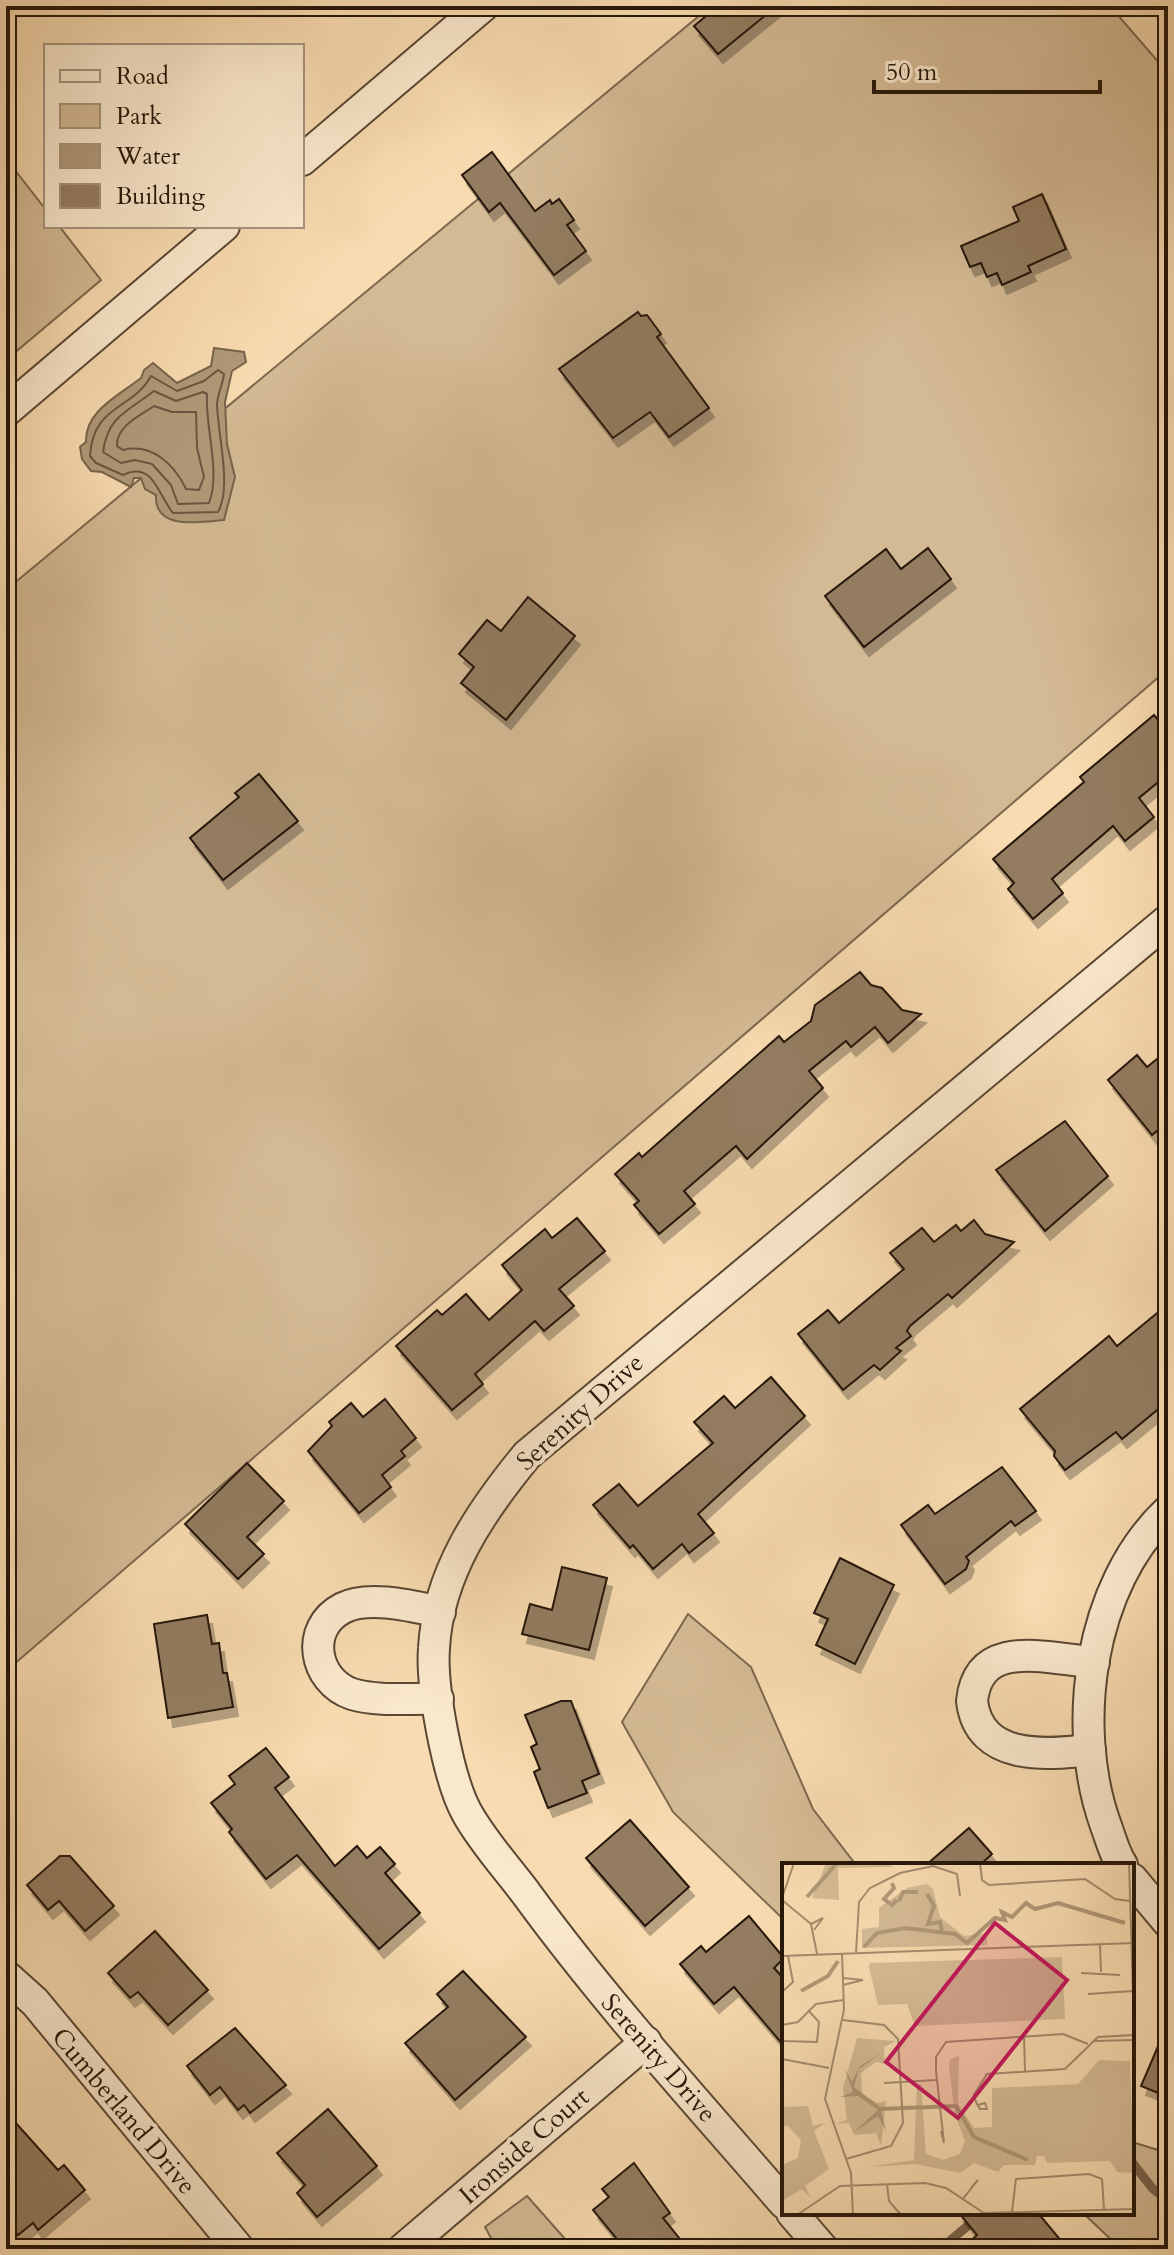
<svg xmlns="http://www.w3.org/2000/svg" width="1174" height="2255" viewBox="0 0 1174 2255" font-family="Cardo,serif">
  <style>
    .green { fill: #d4ba94; stroke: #7c684e; stroke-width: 2 }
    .water { fill: #b09877; stroke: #78644b; stroke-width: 2 }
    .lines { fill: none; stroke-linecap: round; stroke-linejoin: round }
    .shore { stroke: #6a5740; stroke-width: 2 }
    .stream { stroke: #78644b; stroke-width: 9 }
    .building { fill: #937c60; stroke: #251609; stroke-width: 2; filter: url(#shadow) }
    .minor-casing { stroke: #5a4733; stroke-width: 34 }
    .minor { stroke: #fae8cc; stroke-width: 30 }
    .labels { text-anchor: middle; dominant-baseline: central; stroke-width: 8; stroke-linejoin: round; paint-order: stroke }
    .street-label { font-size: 26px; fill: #251609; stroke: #fae8cc }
    .inset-river { fill: none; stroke: #b09877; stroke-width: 4 }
    .inset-road { fill: none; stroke: #a48c6d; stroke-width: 2 }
    .view { fill: #c2185b; fill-opacity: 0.15; stroke: #c2185b; stroke-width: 4 }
    .inset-edge { fill: none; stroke: #251609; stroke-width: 4 }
  </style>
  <defs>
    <filter id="shadow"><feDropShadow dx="5" dy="9" stdDeviation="0" flood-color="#0004"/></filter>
  </defs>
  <rect width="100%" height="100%" fill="#f8dbb0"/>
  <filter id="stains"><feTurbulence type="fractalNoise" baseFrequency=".0025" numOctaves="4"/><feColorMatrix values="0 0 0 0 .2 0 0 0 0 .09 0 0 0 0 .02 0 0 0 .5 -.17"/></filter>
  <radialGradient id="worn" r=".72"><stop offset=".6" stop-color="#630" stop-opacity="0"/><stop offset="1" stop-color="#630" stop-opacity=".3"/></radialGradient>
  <g class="green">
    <path d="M711,6h399l58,67v596l-1156,997 -6,-5v-1071z"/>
    <path d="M8,161l38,49v16h13l42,54 -95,80z"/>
    <path d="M688,1614l63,53 62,142 43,56h-72v55l-111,-108 -51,-90z"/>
    <path d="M1132,2142l36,11v96h-47l-38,-36h49z"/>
    <path d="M527,2196l47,53h-77l-12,-22z"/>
  </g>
  <path class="water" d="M214,348l30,4 2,10 -14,9 -7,31 2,42 8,33 -11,43c-24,2 -70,11 -68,-25l-11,-6 -4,-11h-7l-3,9 -29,-15 -11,-1 -9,-12 -2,-12 6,-5c-1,-31 32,-46 55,-64l3,-8 9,-7 24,20 34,-17z"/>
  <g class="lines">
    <g class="shore">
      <path d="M218,370l6,4c-1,10 -7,21 -7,31 1,30 15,83 1,107l-45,1c-15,-18 -20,-53 -50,-38l-27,-12 -6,-7c3,-52 43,-46 61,-80l26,15 27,-10z"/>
      <path d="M154,391l22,10 27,-9 4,2c-2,35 14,78 2,109l-31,1 -7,-19 -19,-21 -17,-4 -14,3 -18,-11c5,-36 24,-40 51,-61z"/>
      <path d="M154,406l18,6h24l1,36 7,29 -5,13 -13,-1c-12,-25 -34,-46 -63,-39l-6,-4c-1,-20 23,-30 37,-40z"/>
    </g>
    <g class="stream">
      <path d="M1132,2162l20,26 16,13"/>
      <path d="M940,2249l43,-36"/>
    </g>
  </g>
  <g class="building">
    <path d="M718,6h59l-59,48 -24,-28z"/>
    <path d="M492,152l43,59 15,-11 2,4 7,-5 15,21 -7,5 19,26 -32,24 -54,-72 -11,9 -27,-37z"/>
    <path d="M1042,194l24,55 -38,17 3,6 -29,13 -5,-12 -10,4 -6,-14 -11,4 -9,-21 58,-25 -6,-14z"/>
    <path d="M638,312l3,4 6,-1 14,19 -4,3 52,71 -40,29 -19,-25 -37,26 -54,-69z"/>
    <path d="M928,548l23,31 -87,68 -39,-51 61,-47 15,20z"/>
    <path d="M528,597l47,39 -69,84 -45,-37 13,-16 -15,-13 28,-34 14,11z"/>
    <path d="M1154,715l14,17v42l-29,24 15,19 -29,24 -12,-15 -61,53 11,14 -30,26 -25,-30 6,-6 -21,-24 91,-77 -4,-5z"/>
    <path d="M259,774l39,47 -75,59 -33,-42 49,-41 -4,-4z"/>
    <path d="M860,972l11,13 11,3 20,22 19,4 -33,29 -13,-16 -24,20 -5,-6 -37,30 14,17 -76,71 -11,-13 -52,45 11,13 -36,30 -25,-29 5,-4 -24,-27 24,-21 3,4 137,-121 5,6 27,-21 4,-16z"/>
    <path d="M1168,1050v72l-16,13 -44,-55 29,-25 10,12z"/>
    <path d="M1065,1121l43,55 -63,55 -49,-61z"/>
    <path d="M577,1218l28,33 -46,38 15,17 -30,25 -9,-10 -60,53 8,10 -31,26 -56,-64 41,-36 5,5 24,-21 23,26 33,-30 -20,-25 43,-36 7,9z"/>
    <path d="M974,1220l11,14 29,8 -62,56 -4,-4 -38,32 -3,5 4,5 -15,12 5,3 -21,19 -6,-5 -31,25 -45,-56 30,-24 11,13 65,-54 -14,-16 32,-25 12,14 22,-17 5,6z"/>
    <path d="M1168,1304v97l-46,38 -6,-7 -51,38 -11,-14 1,-5 -35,-42 89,-73 8,10z"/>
    <path d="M771,1377l34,39 -107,98 16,19 -25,20 -7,-9 -29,25 -20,-24 -3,3 -37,-43 26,-21 19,22 75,-63 -19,-21 30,-26 11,12z"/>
    <path d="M385,1399l31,39 -15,13 4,5 -23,19 9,12 -32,26 -51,-62 24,-25 -3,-4 22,-19 12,14z"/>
    <path d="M247,1463l37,38 -37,36 17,17 -26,25 -53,-55z"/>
    <path d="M1002,1467l34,44 -21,15 -4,-5 -45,36 3,4 -3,8 -21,15 -44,-59 27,-20 7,9z"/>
    <path d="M840,1558l54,27 -39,79 -39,-19 12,-26 -14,-6z"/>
    <path d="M562,1567l45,11 -18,72 -67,-16 8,-30 22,6z"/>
    <path d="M207,1615l5,29 7,-1 4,30h4l6,34 -65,11 -14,-94z"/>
    <path d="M561,1701h10l28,73 -17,7 5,12 -39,15 -14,-36 6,-3 -9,-22 6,-3 -12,-29z"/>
    <path d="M266,1748l23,29 -14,11 60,78 22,-20 10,12 13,-11 15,17 -10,9 35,40 -41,36 -82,-94 -31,24 -37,-47 3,-3 -21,-26 24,-19 -6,-8z"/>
    <path d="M630,1820l59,67 -44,39 -59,-68z"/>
    <path d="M969,1828l23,26 -12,11h-54z"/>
    <path d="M60,1856h10l44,50 -29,25 -26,-30 -11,9 -21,-25z"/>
    <path d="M749,1916l35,42 -10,10 10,11v67l-50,-59 -20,17 -34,-40 21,-18 5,6z"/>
    <path d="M155,1931l53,59 -40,35 -30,-33 -8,6 -22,-25z"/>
    <path d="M463,1971l63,66 -71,63 -50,-57 43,-36 -11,-13z"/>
    <path d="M1168,2023v74l-27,-11z"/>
    <path d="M235,2028l51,57 -36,28 -6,-8 -6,5 -18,-23 -10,8 -23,-29z"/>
    <path d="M328,2109l49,57 -60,51 -20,-24 8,-8 -28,-32z"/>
    <path d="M6,2112l52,58 6,-5 21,25 -47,40 -5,-7 -15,12 -12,-15z"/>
    <path d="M634,2163l36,50 -7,5 25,31h-63l-32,-39 16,-13 -7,-8z"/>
    <path d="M959,2213h79l30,36h-106l15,-14z"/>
  </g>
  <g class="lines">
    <g class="minor-casing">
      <g id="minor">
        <path d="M302,160l181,-154"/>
        <path d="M6,411l218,-185"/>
        <path d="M438,1699c-27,-1 -59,3 -86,-5 -38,-13 -48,-66 -9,-86 25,-13 69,-2 97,4"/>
        <path d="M1090,1750c-44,5 -111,11 -118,-49 7,-66 78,-41 122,-39"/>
        <path d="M1122,1865c-8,-12 -11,-26 -16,-39 -36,-99 -17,-241 62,-315"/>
        <path d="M1132,1879l36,43"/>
        <path d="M6,1976l29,26 204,247"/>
        <path d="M784,2203c-87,-101 -177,-199 -256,-307 -20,-27 -45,-54 -61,-83 -19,-34 -36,-127 -33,-165 4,-75 47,-137 93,-193l641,-535"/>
        <path d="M792,2213l31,36"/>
        <path d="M403,2249l243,-207"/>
      </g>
    </g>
    <use href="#minor" class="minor"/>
  </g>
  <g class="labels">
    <g class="street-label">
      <text transform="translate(580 1412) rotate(-42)">Serenity Drive</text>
      <text transform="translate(659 2058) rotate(49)">Serenity Drive</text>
      <text transform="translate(124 2111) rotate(50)">Cumberland Drive</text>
      <text transform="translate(524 2146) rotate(-41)">Ironside Court</text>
    </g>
  </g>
  <g transform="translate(782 1863)">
    <rect width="352" height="352" fill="#f8dbb0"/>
    <path d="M44,0h61l6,4 -55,1 1,32 -27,-2zM145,21l6,5 7,28 24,19 23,-3v12l-125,3v-19l17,-2v-19l28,-20zM280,94l3,62 -150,7 -8,-22 -29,1 -9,-38 1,-4zM75,175l39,3 -12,6 1,17 -9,-2 -15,11 1,21 15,9 9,-2 -5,45 -5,-13 -22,2 -5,-12 -14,1 12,-4 -4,-32zM177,193l-1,48 16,24 18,-1v-39l86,-4 21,-24 31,1 4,112 -17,-1 -7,-11 -63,2 -3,-7h-7l-2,9h-31l-6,7 -24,-9 -14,10 -45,-9 -47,3 46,-7 3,-76h4l5,70 17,6 17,-6 5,-13 -10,-26 -6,-48 1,-8zM26,243l5,20 12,-3 -11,8 15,38 -24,17 6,12 -9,-9 -20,12v-36l16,-7 3,-18 -13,-14h-6v-19z" fill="#d4ba94"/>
    <path d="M101,189l-24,17 -5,18 26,20 6,24 -8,-15 -24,16 24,-22 -20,-14 -18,1 13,-5 -8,-23 7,13 8,-16z" fill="#b09877"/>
    <path class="inset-river" d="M110,20l2,5 -10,11 8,6 5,-5M145,31l7,12 -6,18 12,-2 2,9M25,34l30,-34M117,38l4,-9h15M82,84l13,-14 28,-5 50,6 12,9 28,-25 10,2 -3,-8 10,5 14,-14 9,6 23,-6 67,20M19,128l27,-15 10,-15M97,246l77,-3 18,31 54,23"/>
    <path class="inset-road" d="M198,0l2,17 7,5 96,-6 30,20 15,2M347,0l5,162M0,35l12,-35M0,37l29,24 6,30M29,61l12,-6 -9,12M318,81l1,28M60,90l2,57 -19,89 26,74 2,42M74,90l3,-51 11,-14 30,-15 33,-7 24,8 3,22M0,93l352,-13M299,110l39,2M61,115l20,2 -20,5M0,129l11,-10 -5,-26M306,131l45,-3M61,157l41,5 14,14 5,84 -12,23 -45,13M0,162l16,-3 18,-18 27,-4M242,173l1,35M0,178l35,1 2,-20 -11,-12M311,178l41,-1M0,196l47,9M102,220l52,-3M196,242l7,-2 2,6h-7l-4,-7 -2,-7 13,-21 78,-5 33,-32 36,-2M159,268l3,12 -8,-72v-14l10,-15 117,-8 25,10M105,321l2,17 12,14M180,337l16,-20 -7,8M230,349l4,-33 73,-5 13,5 2,30M15,352l43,-29 85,-3 21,5 38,25 150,-4"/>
    <path class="view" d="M213,60l72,57 -109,138 -72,-56z"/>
    <rect width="352" height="352" class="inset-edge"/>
  </g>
  <rect width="1174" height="2255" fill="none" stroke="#f8dbb0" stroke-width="32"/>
  <rect x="8" y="8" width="1158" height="2239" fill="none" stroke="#251609" stroke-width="4"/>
  <rect x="16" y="16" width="1142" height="2223" fill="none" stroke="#251609" stroke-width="2"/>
  <rect x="44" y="44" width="260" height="184" fill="#fae8cc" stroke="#a5947e" stroke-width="2"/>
  <rect x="60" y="70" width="40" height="12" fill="#fae8cc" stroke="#a5947e" stroke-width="2"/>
  <text x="116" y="84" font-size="24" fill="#251609">Road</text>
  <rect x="60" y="104" width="40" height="24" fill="#d4ba94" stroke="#a5947e" stroke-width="2"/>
  <text x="116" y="124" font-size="24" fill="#251609">Park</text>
  <rect x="60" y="144" width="40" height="24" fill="#b09877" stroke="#a5947e" stroke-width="2"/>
  <text x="116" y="164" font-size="24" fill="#251609">Water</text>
  <rect x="60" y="184" width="40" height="24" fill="#937c60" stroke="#a5947e" stroke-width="2"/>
  <text x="116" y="204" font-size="24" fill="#251609">Building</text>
  <path d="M874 80v12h226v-12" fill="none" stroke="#251609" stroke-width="4"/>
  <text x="886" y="80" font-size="24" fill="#251609" stroke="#fae8cc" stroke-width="6" paint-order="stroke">50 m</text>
  <rect width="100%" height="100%" filter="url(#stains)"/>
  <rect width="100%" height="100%" fill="url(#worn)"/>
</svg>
